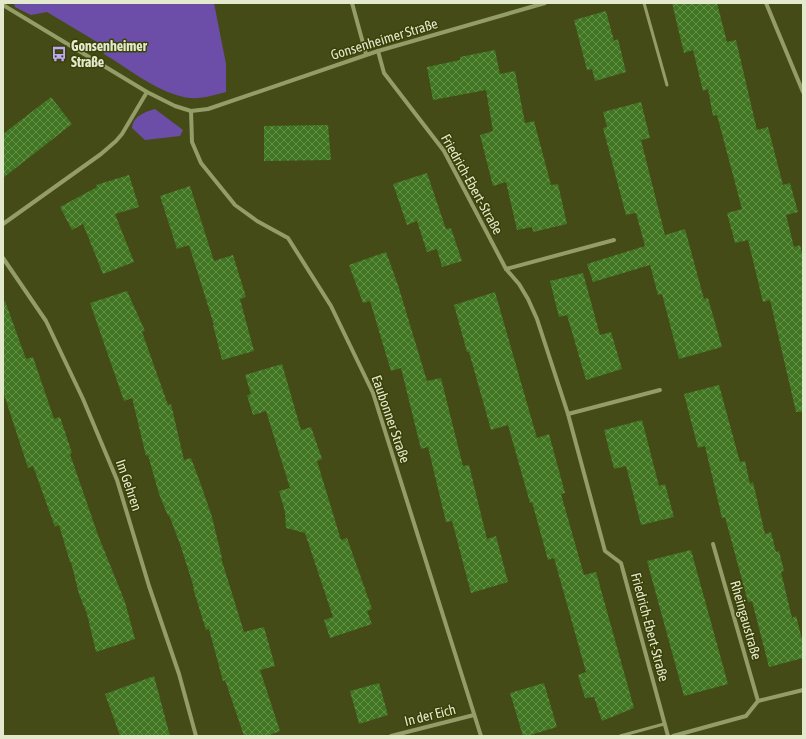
<svg xmlns="http://www.w3.org/2000/svg" width="806" height="739" viewBox="0 0 806 739" font-family="'Asap Condensed',sans-serif">
  <style>
    .green { fill: #6c4ea9 }
    .building { fill: url(#building-cross-hatch) }
    .lines { fill: none; stroke-linecap: round; stroke-linejoin: round }
    .lane { stroke: #949d67; stroke-width: 3 }
    .street { stroke: #949d67; stroke-width: 4 }
    .labels { text-anchor: middle; dominant-baseline: central; stroke-width: 3; stroke-linejoin: round; paint-order: stroke }
    .street-label { font-size: 14px; fill: #e3e9cd; stroke: #3a4108 }
    .poi-label { font-size: 14px; font-weight: bold; fill: #e3e9cd; stroke: #3a4108; text-anchor: start }
  </style>
  <defs>
    <pattern id="building-cross-hatch" width="8" height="8" patternUnits="userSpaceOnUse"><rect width="8" height="8" fill="#407522"/><path d="M0 0l8 8M0 8l8-8" fill="none" stroke="#658f4b"/></pattern>
  </defs>
  <rect width="100%" height="100%" fill="#444b16"/>
  <g class="green">
    <path d="M14,3h200l12,61v28c-11,3 -24,7 -36,6 -29,-3 -61,-29 -86,-44l-2,-9 -55,-33 -16,3 -16,-8z"/>
    <path d="M155,109l28,21 -3,6 -35,4 -13,-12c1,-12 13,-16 23,-19z"/>
  </g>
  <g class="building">
    <path d="M672,3h45l10,39 9,-2 21,90 11,-3 15,58 7,-2 8,29 -12,3 8,32 6,-2 3,13v154h-7l-26,-112 -7,2 -15,-62 -13,3 -8,-30 15,-4 -25,-94 -4,1 -5,-27 -5,2 -10,-41 -9,3z"/>
    <path d="M606,11l8,30 4,-2 8,33 -31,9 -3,-12 -5,1 -13,-50z"/>
    <path d="M495,50l5,24 15,-3 10,52 9,-2 17,64 7,-1 9,40 -34,8 -1,-5 -15,3 -11,-48 -13,4 -13,-51 13,-4 -7,-41 -53,10 -6,-33 33,-7v-3z"/>
    <path d="M51,97l21,27 -69,54v-44z"/>
    <path d="M641,102l9,36 -9,2 24,95 20,-6 19,70 4,-1 14,49 -43,12 -17,-65 -4,1 -8,-30 -57,17 -6,-18 58,-18 -9,-33 -10,2 -23,-87 4,-1 -4,-15z"/>
    <path d="M328,125l3,35 -67,1v-35z"/>
    <path d="M427,173l19,56 5,-1 11,33 -20,6 -5,-18 -10,3 -10,-31 -10,4 -14,-41z"/>
    <path d="M129,175l10,32 -24,7 19,48 -31,12 -20,-50 -11,6 -12,-23 37,-20 -1,-2z"/>
    <path d="M190,186l24,75 19,-6 13,42 -6,2 14,52 -32,9 -9,-35h1l-25,-80 -12,4 -17,-53z"/>
    <path d="M386,252l12,33 29,96 14,-3 22,88 6,-1 18,74 9,-3 12,46 -37,11 -19,-72 -6,1 -18,-75 -7,2 -20,-81 -10,3 -21,-70 -7,2 -14,-38z"/>
    <path d="M583,273l17,62 11,-3 11,37 -36,11 -19,-65 -8,2 -9,-36z"/>
    <path d="M127,291l18,40 -3,1 26,73 3,-1 13,56 7,-2 9,24 12,35 10,41h-1l23,74 20,-5 11,39 -15,4 20,61 -13,5h-23l-19,-56 -2,1 -14,-52 -3,1 -13,-42h1l-13,-41 -12,-32 -1,1 -9,-22 -11,-39 -2,1 -14,-58 -8,3 -34,-98z"/>
    <path d="M495,292l42,146 12,-4 16,59 -4,1 23,81 12,-3 38,136 -32,13 -8,-24 -9,1 -7,-23 8,-3 -32,-114 -6,2 -16,-58 -2,1 -22,-78 -17,5 -22,-78h-2l-13,-47z"/>
    <path d="M5,301l21,58 7,-2 21,62 6,-2 12,36 -2,1 28,81 27,67 10,37 -39,13 -9,-38 -8,-20 -8,-32h-1l-11,-37 -4,2 -22,-61 -5,2 -25,-77v-89z"/>
    <path d="M282,364l19,66 10,-3 11,32 -5,2 24,79 6,-2 25,71 -5,2 5,13 -42,14 -6,-18 9,-3 -28,-84 -19,-5 -1,-16 -6,-21 11,-3 -24,-77 -13,4 -6,-20 4,-1 -6,-19z"/>
    <path d="M719,385l21,77 5,-1 5,23 3,-2 12,52 6,-2 5,20 3,-1 5,20 -3,1 11,46 4,-2 7,27v15l-34,9 -17,-66 -4,1 -23,-85 -3,1 -17,-72 -7,2 -14,-54z"/>
    <path d="M642,420l17,66 6,-2 9,33 -33,8 -15,-59 -12,3 -10,-39z"/>
    <path d="M691,550l37,134 -44,12 -37,-135z"/>
    <path d="M154,676l16,60h-50l-15,-42z"/>
    <path d="M379,683l9,32 -29,9 -9,-33z"/>
    <path d="M544,683l13,44 -30,9h-4l-13,-43z"/>
  </g>
  <g class="lines">
    <g class="lane">
      <path d="M644,3l23,82"/>
      <path d="M620,736l44,-12"/>
    </g>
    <g class="street">
      <path d="M352,3l14,51"/>
      <path d="M766,3l37,89"/>
      <path d="M3,5l144,87 28,14 16,5 17,-2 170,-58 167,-48"/>
      <path d="M378,51l6,22 60,78 62,118 13,15 9,15 9,20 31,95 37,137 16,12 47,173"/>
      <path d="M191,111l1,31 9,21 34,42 22,16 31,17 43,68 42,87 108,343"/>
      <path d="M3,224l98,-70 15,-13 6,-7 25,-42"/>
      <path d="M3,258l43,63 37,78 34,81 32,106 30,88 17,62"/>
      <path d="M506,269l108,-29"/>
      <path d="M568,414l92,-24"/>
      <path d="M713,544l45,157"/>
      <path d="M391,736l83,-21"/>
      <path d="M673,736l73,-20 12,-15 45,-11"/>
    </g>
  </g>
  <defs>
    <g id="bus-bare" transform="scale(1.2)"><path d="M-5-6H5V4H4V6H2V4H-2V6H-4V4H-5ZM-3.5-4V0h7V-4ZM-3.5 1.2v1.5H-2V1.2ZM2 1.2v1.5H3.5V1.2Z" fill="#bea9f5" stroke="#3a4108" stroke-width="2.5" paint-order="stroke"/></g>
  </defs>
  <g fill-rule="evenodd">
    <use href="#bus-bare" x="59" y="54"/>
  </g>
  <g class="labels">
    <g class="street-label">
      <text transform="translate(384 39) rotate(-17)">Gonsenheimer Straße</text>
      <text transform="translate(472 184) rotate(61)">Friedrich-Ebert-Straße</text>
      <text transform="translate(391 419) rotate(71)">Eaubonner Straße</text>
      <text transform="translate(129 485) rotate(71)">Im Gehren</text>
      <text transform="translate(746 620) rotate(74)">Rheingaustraße</text>
      <text transform="translate(650 627) rotate(75)">Friedrich-Ebert-Straße</text>
      <text transform="translate(430 715) rotate(-14)">In der Eich</text>
    </g>
    <g class="poi-label">
      <text x="71" y="46">Gonsenheimer<tspan x="71" dy="16">Straße</tspan></text>
    </g>
  </g>
  <rect width="806" height="739" fill="none" stroke="#e3e9cd" stroke-width="8"/>
</svg>
